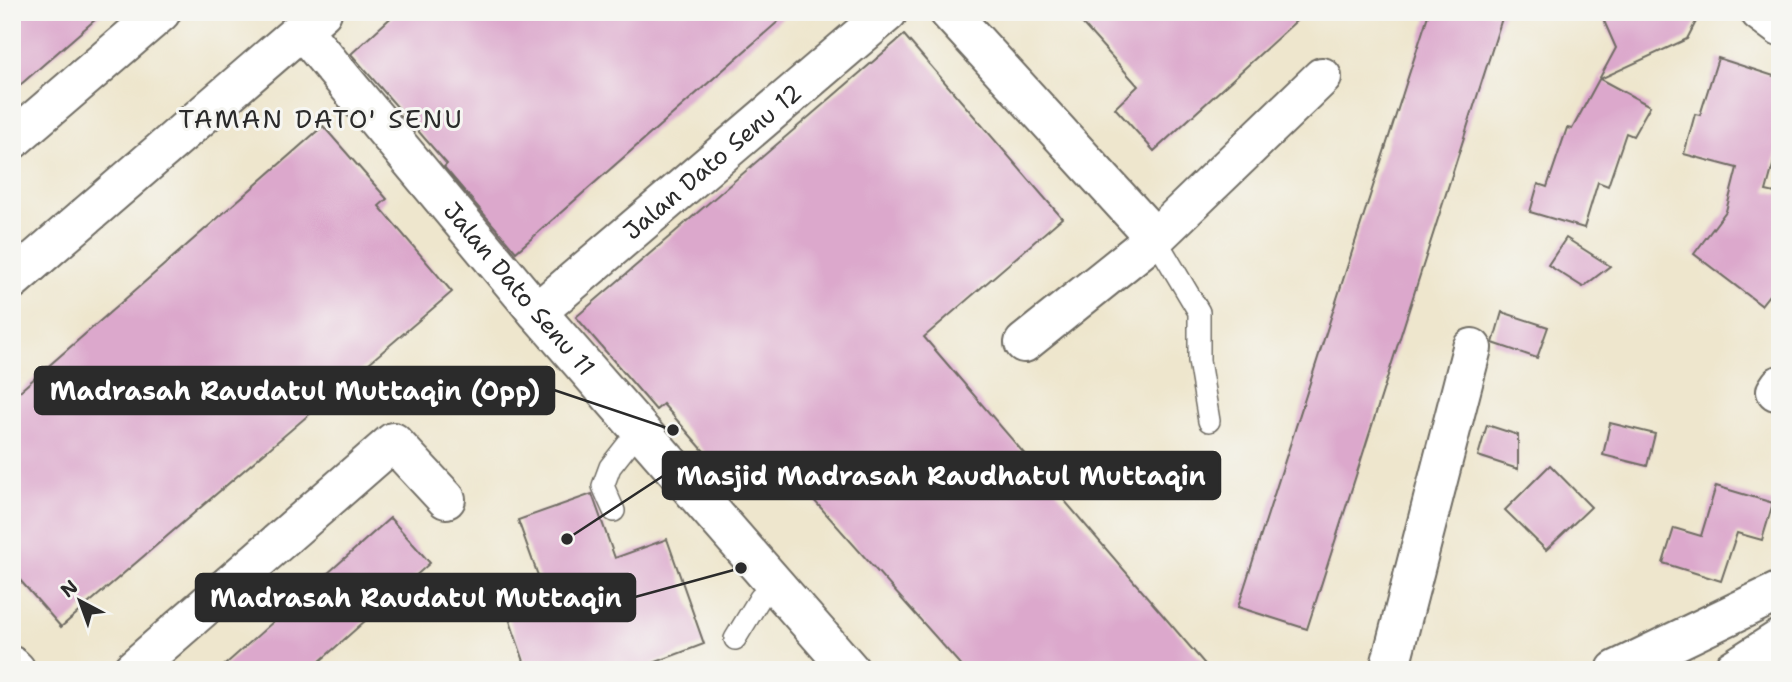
<svg xmlns="http://www.w3.org/2000/svg" width="1792" height="682" viewBox="0 0 1792 682" font-family="'Shantell Sans',sans-serif">
  <style>
    .building { fill: #dca8cc }
    .lines { fill: none; stroke-linecap: round; stroke-linejoin: round }
    .lane-casing { stroke: #6f6c64; stroke-width: 24 }
    .street-casing { stroke: #6f6c64; stroke-width: 42 }
    .highway-casing { stroke: #6f6c64; stroke-width: 42 }
    .lane { stroke: #fff; stroke-width: 21 }
    .street { stroke: #fff; stroke-width: 38 }
    .highway { stroke: #fff; stroke-width: 38 }
    .labels { text-anchor: middle; dominant-baseline: central; stroke-width: 6; stroke-linejoin: round; paint-order: stroke }
    .street-label { font-size: 24px; fill: #2b2b2b; stroke: #f6f6f2 }
    .neighbourhood-label { font-size: 26px; letter-spacing: 2px; fill: #2b2b2b; stroke: #f6f6f2 }
    .leader { fill: none; stroke: #2b2b2b; stroke-width: 2.5 }
    .callout-dot { fill: #2b2b2b; stroke: #f6f6f2; stroke-width: 2.5 }
    .callout { fill: #2b2b2b; stroke: #2b2b2b; stroke-width: 2.5 }
    .callout-label { font-size: 26px; text-anchor: middle; font-weight: bold; fill: #fff }
  </style>
  <rect width="100%" height="100%" fill="#f6f6f2"/>
  <filter id="ink" filterUnits="userSpaceOnUse"><feTurbulence type="fractalNoise" baseFrequency=".0143" numOctaves="2"/><feDisplacementMap in="SourceGraphic" scale="14" xChannelSelector="R" yChannelSelector="G"/><feConvolveMatrix kernelMatrix="1 2 1 2 8 2 1 2 1" color-interpolation-filters="sRGB"/></filter>
  <filter id="wash" filterUnits="userSpaceOnUse"><feTurbulence type="fractalNoise" baseFrequency=".00686" numOctaves="4" result="noise"/><feDisplacementMap in="SourceGraphic" scale="28" xChannelSelector="R" yChannelSelector="G"/><feGaussianBlur stdDeviation="1.57" result="paint"/><feColorMatrix in="noise" values="0 0 0 0 0 0 0 0 0 0 0 0 0 0 0 0 0 1.4 0 .05"/><feComposite in="paint" operator="in"/></filter>
  <g filter="url(#wash)">
    <rect width="100%" height="100%" fill="#eee6cd"/>
    <g id="blocks">
      <g class="building">
        <path d="M12,12h92l-92,80z"/>
        <path d="M397,12h392l-273,240 -72,-85 3,-3 -96,-110z"/>
        <path d="M1072,12h234l-152,139 -39,-43 23,-22z"/>
        <path d="M1429,12h75l-197,617 -69,-22z"/>
        <path d="M1600,12h101l-14,27 -87,40 50,27 -17,30 -7,-3 -18,53 -10,-4 -14,46 -54,-16 8,-28 9,3 20,-59 5,1 44,-81z"/>
        <path d="M904,35l158,183 -138,119 286,333h-245l-185,-208 -38,33 -79,-91 -7,6 -80,-93z"/>
        <path d="M1718,58l62,20v62l-14,51 14,3v87l-19,24 -67,-51 32,-43 11,-43 -53,-14 11,-40 5,1z"/>
        <path d="M323,126l64,73 -8,7 73,86 -391,335 -49,-56v-173z"/>
        <path d="M1566,238l44,28 -27,21 -35,-22z"/>
        <path d="M1502,312l46,15 -11,31 -44,-15z"/>
        <path d="M1610,423l45,11 -8,32 -44,-11z"/>
        <path d="M1487,425l31,10v34l-40,-13z"/>
        <path d="M1550,465l41,42 -45,43 -41,-40z"/>
        <path d="M1716,486l57,17 -11,37 -25,-7 -16,48 -58,-18 11,-35 27,8z"/>
        <path d="M592,494l23,64 52,-19 37,105 -51,19 2,7h-128l-25,-72 39,-14 -23,-64z"/>
        <path d="M390,518l40,45 -120,107h-91z"/>
      </g>
    </g>
  </g>
  <g filter="url(#ink)">
    <use href="#blocks" fill-opacity="0" stroke="#6f6c64" stroke-width="2"/>
    <g class="lines">
      <g class="lane-casing">
        <g id="lane">
          <path d="M1155,238l44,74v49l10,60"/>
          <path d="M614,511l-11,-25 7,-19 29,-37"/>
          <path d="M735,639l25,-41 15,-12"/>
        </g>
      </g>
      <g class="street-casing">
        <g id="street">
          <path d="M949,12l206,226"/>
          <path d="M1760,12l20,15"/>
          <path id="s1" d="M302,30l235,282 313,358"/>
          <path d="M12,140l149,-128"/>
          <path d="M12,280l310,-268"/>
          <path id="s2" d="M537,312l351,-300"/>
          <path d="M1024,343l131,-105 167,-161"/>
          <path d="M1776,391l4,-6"/>
          <path d="M12,666l4,4"/>
          <path d="M132,670l261,-228 53,57"/>
          <path d="M1389,670l83,-322"/>
          <path d="M1616,670l164,-79"/>
        </g>
      </g>
      <g class="highway-casing">
        <path id="highway" d="M1732,670l48,-31"/>
      </g>
      <use href="#lane" class="lane"/>
      <use href="#street" class="street"/>
      <use href="#highway" class="highway"/>
    </g>
  </g>
  <g class="labels">
    <g class="street-label">
      <text stroke="none"><textPath href="#s2" startOffset="231">Jalan Dato Senu 12</textPath></text>
      <text stroke="none"><textPath href="#s1" startOffset="338">Jalan Dato Senu 11</textPath></text>
    </g>
    <g class="neighbourhood-label">
      <text x="321" y="118">TAMAN DATO' SENU</text>
    </g>
  </g>
  <path class="leader" d="M673 430L554 390M567 539L663 476M741 568L635 597"/>
  <g class="callout-dot">
    <circle cx="673" cy="430" r="7"/>
    <circle cx="567" cy="539" r="7"/>
    <circle cx="741" cy="568" r="7"/>
  </g>
  <g class="callout">
    <rect x="35" y="367" width="519" height="47" rx="7"/>
    <rect x="663" y="452" width="557" height="47" rx="7"/>
    <rect x="196" y="574" width="439" height="47" rx="7"/>
  </g>
  <g class="callout-label">
    <text x="295" y="400">Madrasah Raudatul Muttaqin (Opp)</text>
    <text x="941" y="485">Masjid Madrasah Raudhatul Muttaqin</text>
    <text x="416" y="607">Madrasah Raudatul Muttaqin</text>
  </g>
  <rect width="1792" height="682" fill="none" stroke="#f6f6f2" stroke-width="42"/>
  <g transform="translate(80 601) rotate(319)" stroke="#f6f6f2" stroke-width="5" paint-order="stroke">
  <path d="M0-5L12 26L0 18L-12 26Z" fill="#2b2b2b"/>
  <text y="-10" font-size="19" font-weight="bold" text-anchor="middle" fill="#2b2b2b">N</text>
  </g>
</svg>
